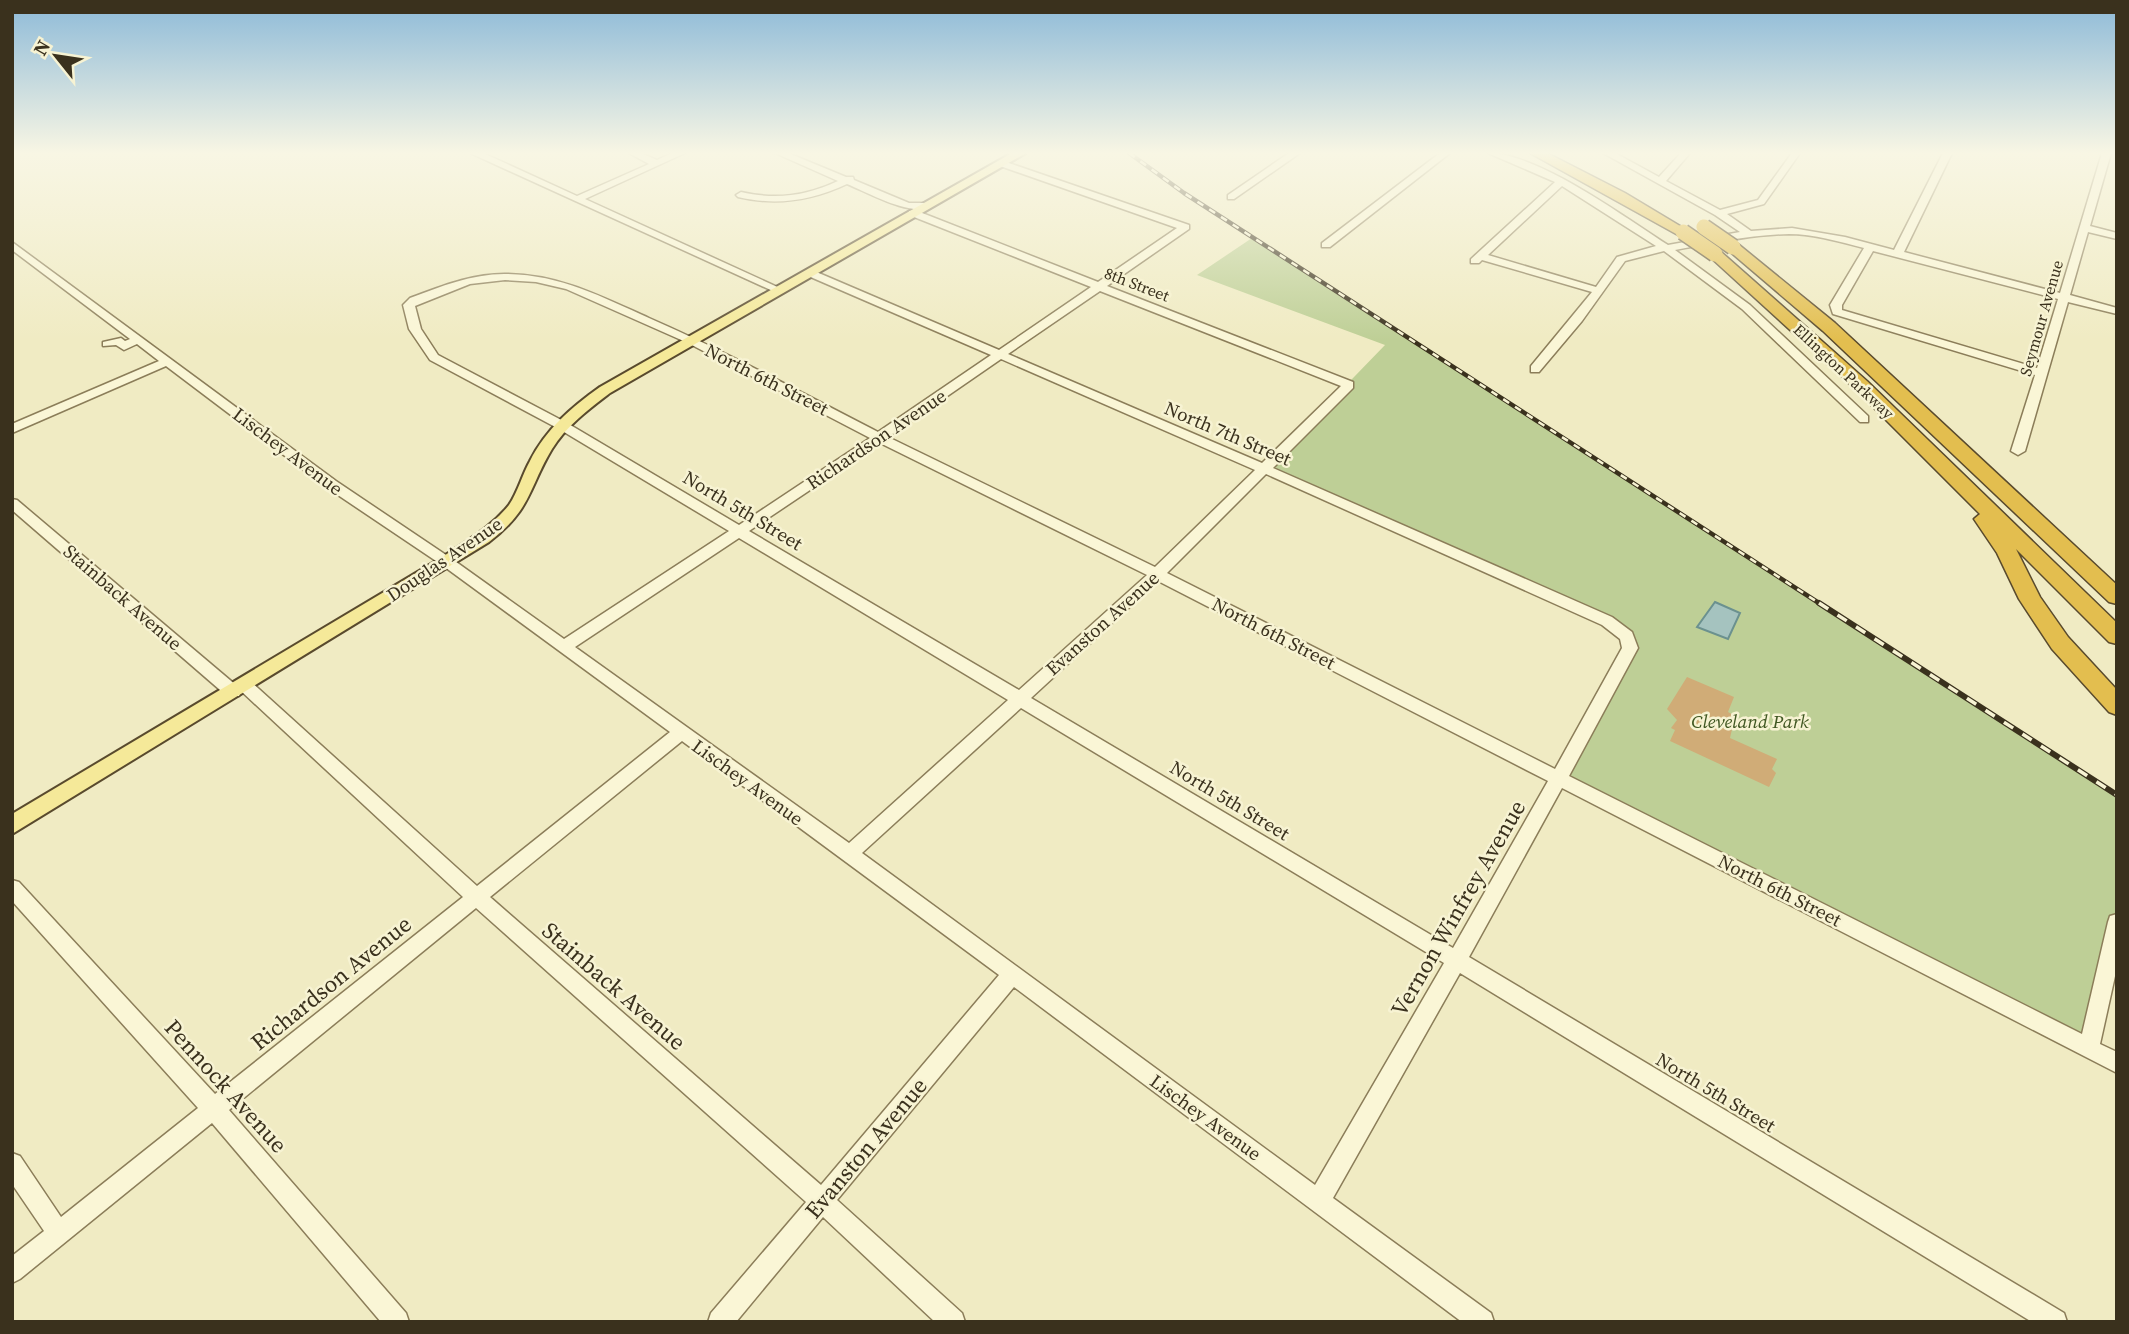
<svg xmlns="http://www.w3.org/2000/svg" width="2129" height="1334" viewBox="0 0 2129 1334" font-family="'Source Serif 4',serif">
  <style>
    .green { fill: #becf96 }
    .water { fill: #a5c3bf; stroke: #6b918f; stroke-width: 2 }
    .building { fill: #d0ac77 }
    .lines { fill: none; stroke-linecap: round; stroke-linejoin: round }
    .minor-casing { stroke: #8b7d59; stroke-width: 3 }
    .major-casing { stroke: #594a2d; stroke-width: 4 }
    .highway-casing { stroke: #594a2d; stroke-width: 3 }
    .minor { fill: #faf6d6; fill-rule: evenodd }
    .major { fill: #f5e999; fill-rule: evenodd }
    .highway { fill: #e3be4f; fill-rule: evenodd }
    .rail-far1-casing { stroke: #3a311d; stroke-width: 4.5 }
    .rail-casing { stroke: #3a311d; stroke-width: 6 }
    .rail-far1 { stroke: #f7f3d3; stroke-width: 2.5; stroke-dasharray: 7; stroke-linecap: butt }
    .rail { stroke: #f7f3d3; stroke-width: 3.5; stroke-dasharray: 11; stroke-linecap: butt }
    .highway-bridge-casing { stroke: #594a2d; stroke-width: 18; stroke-linecap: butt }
    .highway-bridge { stroke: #e3be4f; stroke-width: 15 }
    .labels { text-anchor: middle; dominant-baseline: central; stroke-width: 5; stroke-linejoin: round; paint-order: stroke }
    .far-street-label { font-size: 16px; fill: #3a311d; stroke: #f7f3d3 }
    .street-label { font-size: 19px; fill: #3a311d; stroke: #f7f3d3 }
    .park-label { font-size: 19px; font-style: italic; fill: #415823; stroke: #f7f3d3 }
    .near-street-label { font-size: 23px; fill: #3a311d; stroke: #f7f3d3 }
  </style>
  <rect width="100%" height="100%" fill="#f0ebc3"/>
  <path class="green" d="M1252,238l865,557v127l-28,125 -529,-269 69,-130 -9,-16 -355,-163 120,-124 -188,-70z"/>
  <path class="water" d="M1715,602l25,11 -12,26 -31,-12z"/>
  <path class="building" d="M1687,677l47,20 -6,15 7,4 -5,22 47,21 -5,10 4,4 -7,14 -99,-46 5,-11 -4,-2 6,-8 -10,-11z"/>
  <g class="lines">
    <g class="minor-casing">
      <g id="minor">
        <path d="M470,153h13l94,43 72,-32 -20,-11h12l16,7 15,-7h13l-100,46 199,91 -9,2z"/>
        <path d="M775,153h13l58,24h7l1,3 55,23h17l5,3c-19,12 -64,-14 -84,-22 -36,17 -71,22 -109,13l-2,-2 5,-3c35,8 65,4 97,-11z"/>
        <path d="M1289,153h11l-66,46h-6v-4z"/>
        <path d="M1440,153h10l-120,94h-8v-4z"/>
        <path d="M1488,153c50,0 136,64 180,92l72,-13 -25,-17 -112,-62h12l44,24 22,-24h9l-24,28 54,29 38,-10 34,-47h8l-36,51 -37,10 24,17 41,-3 53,9 49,13 49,-97h9l-48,99 156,41 42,-140h9l-21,73 27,7v6l-29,-7 -18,63 47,13v6l-49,-12 -43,149 -7,4 -7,-4 24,-76 -202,-61 -3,-9 34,-57c-23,-6 -51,-14 -75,-14 -38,1 -76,9 -114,16l75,55 118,111v6h-8l-118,-113 -78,-58 -39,10 -43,60 -43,51h-8v-6l61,-74 -110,-32 -3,3h-8v-4l84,-77zM1562,186l94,60 -39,11 -21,30 -108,-32zM1873,251l185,48 -21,69 -195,-58v-5z"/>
        <path d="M1000,162h6l183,63v4l-82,57 246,96v6l-80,80 339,149 20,15 6,16 -69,128 513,258 26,-112 2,-6 7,-2v53l-17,77 17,8v21l-555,-285 -93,169 595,356 3,9h-35l-572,-349 -127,225 158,115 3,9h-32l-448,-335 -177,213 125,113 3,9h-30l-112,-105 -87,105h-28l3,-9 95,-111 -330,-294 -247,202 177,203 3,9h-28l-169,-199 -192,156 -8,4v-27l32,-25 -32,-47v-31l8,3 41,61 137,-109 -186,-207v-21l7,2 196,212 248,-197 -222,-206 -2,5h-12l-215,-186v-11l5,1 220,186 1,-5h12l227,205 193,-154 -228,-167 -116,-78 -160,-121 -154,67v-9l147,-63 -22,-17 -13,6 -8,-5 -13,1v-4l18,-4 4,3 5,-2 -118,-89v-8l324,239 116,78 112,80 165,-108 -170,-102 -129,-69 -21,-31 -6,-24 7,-7c32,-12 64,-25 98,-24 53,1 94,23 141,44 78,34 153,75 229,114l113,-77 -185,-80v-4h8l185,79 92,-63 -182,-72v-4h8l181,71 79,-54 -177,-62zM505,280l31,2 30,7 122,54 182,95 -131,87 -172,-102 -129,-68 -17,-26 -6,-23 55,-22zM1100,291l241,95 -79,77 -254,-109zM1001,359l254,111 -100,97 -267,-130zM880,443l267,132 -128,115 -270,-159zM1266,474l336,151 18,14 2,9 -67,121 -388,-196zM739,538l269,162 -159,143 -274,-196zM1158,581l390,200 -95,167 -422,-250zM1021,708l423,255 -129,222 -453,-332zM682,741l317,234 -178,210 -331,-288z"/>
      </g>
    </g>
    <g class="major-casing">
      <path id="major" d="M1012,153h14l-416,240c-21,16 -44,33 -58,56 -24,40 -20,60 -63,93l-477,292v-20l429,-256c23,-16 50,-30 68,-53 9,-13 13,-30 21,-44 16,-32 42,-54 70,-74z"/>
    </g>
    <g class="highway-casing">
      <g id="highway">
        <path d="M1530,153h17l78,40 65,39 -2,3h-10z"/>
        <path d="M1733,242l5,2 97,79 282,262v19l-8,-2 -286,-271 -95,-81 -3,-3 3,-3z"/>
        <path d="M1715,249l5,2 147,130 250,242v21l-8,-2 -93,-93 24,48 28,40 49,53v25l-8,-3 -57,-63 -33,-50 -22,-46 -23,-34 6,-5 -125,-125 -145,-132 -3,-3 3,-3z"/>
      </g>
    </g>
    <use href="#minor" class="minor"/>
    <use href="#major" class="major"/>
    <use href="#highway" class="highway"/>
    <g class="rail-far1-casing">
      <path id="rail-far1" d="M1129,153l55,40 638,412"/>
    </g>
    <g class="rail-casing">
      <path id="rail" d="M1819,603l298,192"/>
    </g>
    <use href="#rail-far1" class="rail-far1"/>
    <use href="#rail" class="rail"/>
    <g class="highway-bridge-casing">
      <g id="highway-bridge">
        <path d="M1704,227l29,20"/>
        <path d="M1683,232l32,22"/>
      </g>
    </g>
    <use href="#highway-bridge" class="highway-bridge"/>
  </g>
  <linearGradient id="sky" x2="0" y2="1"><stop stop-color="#8dbad8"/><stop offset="0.45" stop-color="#f8f6e4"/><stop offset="1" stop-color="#f8f6e4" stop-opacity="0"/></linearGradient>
  <rect width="2129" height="340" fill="url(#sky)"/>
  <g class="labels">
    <g class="far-street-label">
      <text transform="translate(1137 284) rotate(21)">8th Street</text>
      <text transform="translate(2041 318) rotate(-74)">Seymour Avenue</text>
      <text transform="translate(1844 371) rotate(43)">Ellington Parkway</text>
    </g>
    <g class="street-label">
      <text transform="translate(767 379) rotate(27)">North 6th Street</text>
      <text transform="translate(1228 433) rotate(23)">North 7th Street</text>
      <text transform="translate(876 439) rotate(-34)">Richardson Avenue</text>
      <text transform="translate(288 451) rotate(37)">Lischey Avenue</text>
      <text transform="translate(743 510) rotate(31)">North 5th Street</text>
      <text transform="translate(444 559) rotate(-34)">Douglas Avenue</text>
      <text transform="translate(123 597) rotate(41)">Stainback Avenue</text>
      <text transform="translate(1102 623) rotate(-42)">Evanston Avenue</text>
      <text transform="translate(1274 633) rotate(27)">North 6th Street</text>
      <text transform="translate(748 782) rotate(36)">Lischey Avenue</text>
      <text transform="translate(1230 800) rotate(31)">North 5th Street</text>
      <text transform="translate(1780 890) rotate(27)">North 6th Street</text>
      <text transform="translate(1716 1092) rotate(31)">North 5th Street</text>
      <text transform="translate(1206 1117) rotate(36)">Lischey Avenue</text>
    </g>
    <g class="park-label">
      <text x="1750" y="721">Cleveland Park</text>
    </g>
    <g class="near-street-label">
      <text transform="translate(1458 908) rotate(-60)">Vernon Winfrey Avenue</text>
      <text transform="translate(331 983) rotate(-39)">Richardson Avenue</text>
      <text transform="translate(614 986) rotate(41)">Stainback Avenue</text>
      <text transform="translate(226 1086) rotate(48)">Pennock Avenue</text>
      <text transform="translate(866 1148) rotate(-50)">Evanston Avenue</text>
    </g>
  </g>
  <rect width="2129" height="1334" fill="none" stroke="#3a311d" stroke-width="28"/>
  <g transform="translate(56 56) rotate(300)" stroke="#f7f3d3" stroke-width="5" paint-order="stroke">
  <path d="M0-5L12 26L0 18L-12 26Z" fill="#3a311d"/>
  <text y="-10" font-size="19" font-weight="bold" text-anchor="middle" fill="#3a311d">N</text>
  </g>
</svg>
